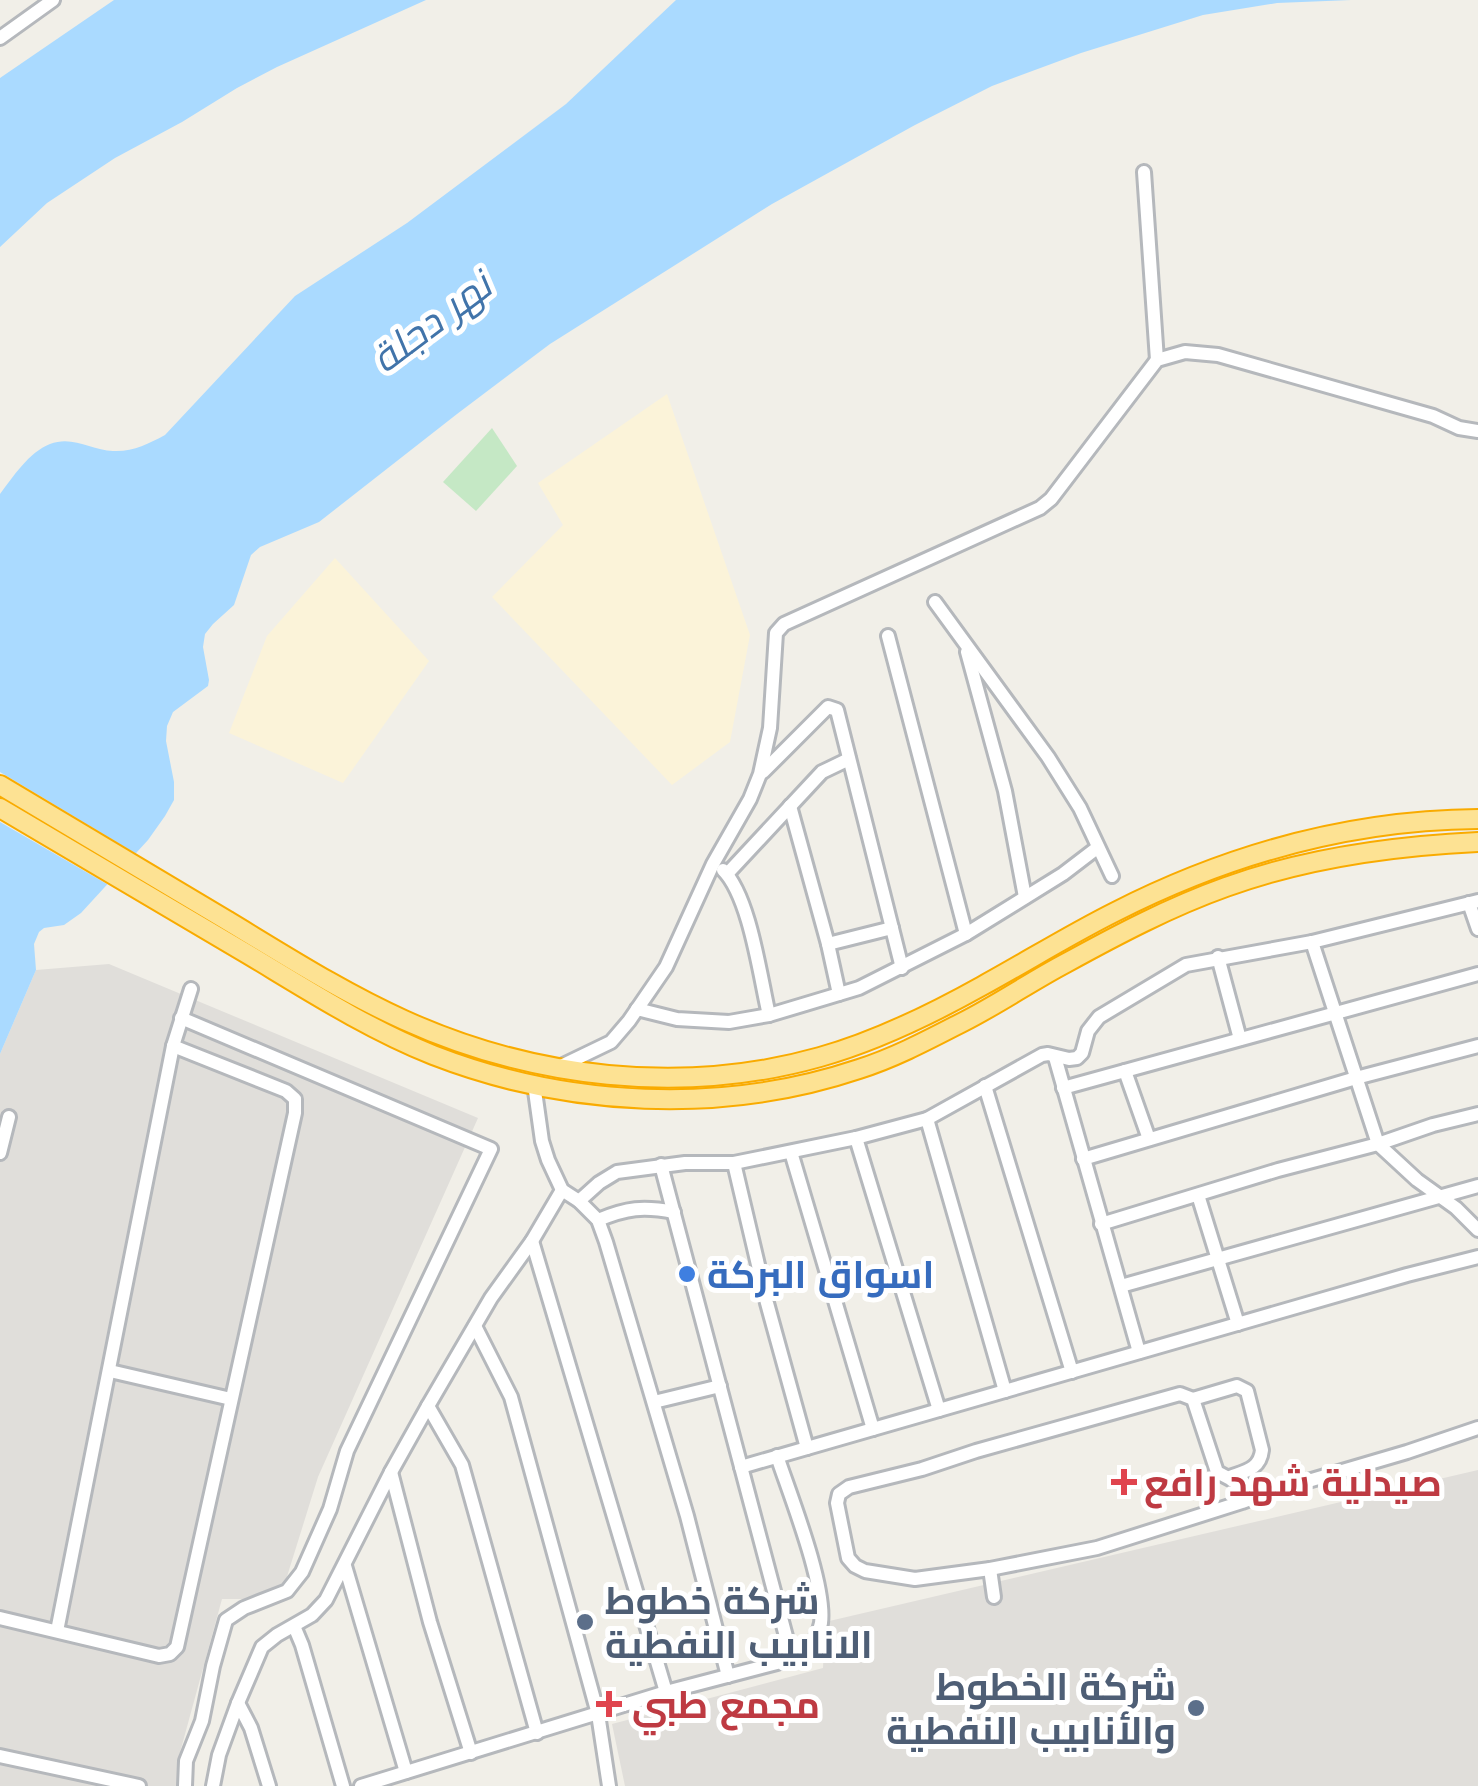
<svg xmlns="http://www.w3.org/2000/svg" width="1478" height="1786" viewBox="0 0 1478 1786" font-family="Jost,Cairo,sans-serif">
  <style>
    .industrial { fill: #e0deda }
    .green { fill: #c5e8c5 }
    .sand { fill: #fbf3d9 }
    .water { fill: #aadaff }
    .pier { fill: #f1efe8 }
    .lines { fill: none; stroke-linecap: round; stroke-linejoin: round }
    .minor-casing { stroke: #b5b8bc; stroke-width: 18 }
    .highway-casing { stroke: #f9ab00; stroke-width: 22 }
    .minor { stroke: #fff; stroke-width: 12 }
    .highway { stroke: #fde293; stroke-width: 18 }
    .shop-dot { fill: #3f7fe0; stroke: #fff; stroke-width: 4 }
    .health-dot { fill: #e0444e; stroke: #fff; stroke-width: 4 }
    .service-dot { fill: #5c6f8a; stroke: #fff; stroke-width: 4 }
    .labels { text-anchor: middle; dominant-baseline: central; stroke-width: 10; stroke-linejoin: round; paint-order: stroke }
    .shop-label { font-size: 38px; font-weight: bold; fill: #366cbe; stroke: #fff; text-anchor: start }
    .health-label { font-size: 38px; font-weight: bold; fill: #be3a42; stroke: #fff; text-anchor: start }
    .service-label { font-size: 38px; font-weight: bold; fill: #4e5e75; stroke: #fff; text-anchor: start }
    .water-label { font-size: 40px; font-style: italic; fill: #4174aa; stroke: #fff }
  </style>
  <rect width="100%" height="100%" fill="#f1efe8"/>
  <g class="industrial">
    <path d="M109,964l369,154 -160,359 -38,122h-58l-43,157 1,30h-180v-732l36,-84z"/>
    <path d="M1478,1470v316h-853l-13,-62 211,-56 2,-46z"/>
  </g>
  <path class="green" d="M492,428l25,38 -41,45 -33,-29z"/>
  <g class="sand">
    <path d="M667,394l83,241 -20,107 -58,43 -180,-188 71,-72 -25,-42z"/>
    <path d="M335,558l94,103 -86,122 -114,-50 38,-97z"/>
  </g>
  <g class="water">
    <path d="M114,0h312l-149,67 -40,21 -55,34 -67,36 -68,45 -47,44v-169z"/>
    <path d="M676,0h675l-74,3 -74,12 -122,38 -89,33 -77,39 -143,79 -222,140 -93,70 -138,108 -59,25 -9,8 -17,50 -21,19 -8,10 -2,13 6,33 -1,6 -35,26 -6,14 -1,15 8,41v18l-9,16 -17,24 -67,73 -17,12 -20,3 -5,4 -5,12 2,26 -36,84v-560c13,-17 29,-42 50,-50 22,-9 42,6 63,7 20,1 35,-7 52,-16l130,-139 112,-73 159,-119z"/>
  </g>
  <path class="pier" d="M0,772l140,84 -28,31 -112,-65z"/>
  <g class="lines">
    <g class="minor-casing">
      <g id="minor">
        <path d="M0,38l53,-38"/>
        <path d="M1144,172l13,188"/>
        <path d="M935,602l113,155 32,51 32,68"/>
        <path d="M888,636l78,298"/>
        <path d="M967,652l38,139 20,106"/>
        <path d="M763,772l65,-65 9,3 65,258"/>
        <path d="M790,806l38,138 11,50"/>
        <path d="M723,870c27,27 37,107 46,145"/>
        <path d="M727,874l95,-102 27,-13"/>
        <path d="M1469,903l9,26"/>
        <path d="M1312,942l66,202 39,36 39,28 22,22"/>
        <path d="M828,944l64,-16"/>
        <path d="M1218,957l22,82"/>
        <path d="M637,1009l40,10 52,3 40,-7 90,-27 107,-54 97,-60 34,-26"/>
        <path d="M181,1018l310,131 -144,302 -17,58 -28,63 -15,19 -43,17 -18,12 -13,46 -11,55 -16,40 -1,25"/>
        <path d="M1055,1057l84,295"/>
        <path d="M557,1068l54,-26 18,-21 37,-54 47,-103 37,-65 10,-25 10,-46 6,-95 8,-9 256,-116 11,-9 106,-139 28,-8 33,3 215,61 26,12 19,3"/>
        <path d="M1125,1071l24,68"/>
        <path d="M534,1084l8,57 6,19 14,30 17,11 19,19 8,22 81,274 41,160"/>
        <path d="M985,1086l87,286"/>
        <path d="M1063,1088l415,-114"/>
        <path d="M927,1119l78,272"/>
        <path d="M856,1138l83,272"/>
        <path d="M791,1152l82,277"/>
        <path d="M0,1153l9,-36"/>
        <path d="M1083,1159l273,-81 122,-32"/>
        <path d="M734,1163l122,-25 71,-19 115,-64 6,-1 21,5 8,-1 5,-5 6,-22 11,-14 87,-52 126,-23 166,-41"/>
        <path d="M661,1165l131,494"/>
        <path d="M1198,1195l40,129"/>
        <path d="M579,1201l20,-18 18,-11 68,-9h49l33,140 40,145"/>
        <path d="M598,1220c29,-12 45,-14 76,-8"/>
        <path d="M1101,1224l177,-54 100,-26 55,-19 45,-11"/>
        <path d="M532,1241l134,451"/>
        <path d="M1121,1286l357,-100"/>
        <path d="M475,1326l36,71 87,317 11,72"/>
        <path d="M110,1371l121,28"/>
        <path d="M1193,1399l44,-13 10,5 15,59c-2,19 -16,21 -32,27"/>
        <path d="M654,1402l66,-16"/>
        <path d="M428,1406l34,59 75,268"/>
        <path d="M741,1467l666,-192 71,-18"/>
        <path d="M391,1472l39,150 41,131"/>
        <path d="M1242,1502l-6,-20 -19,-10 -24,-73 -13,-5 -204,57 -54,18 -73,18 -10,7 -2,9 11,55 7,8 10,5 50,8 75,-10 107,-21 145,-46 22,-8 143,-42 71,-24"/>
        <path d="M345,1566l61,206"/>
        <path d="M990,1569l4,28"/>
        <path d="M0,1618l159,38 11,-2 7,-7 118,-534v-14l-9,-8 -113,-45"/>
        <path d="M294,1626l8,19 41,141"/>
        <path d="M57,1631l116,-585 18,-57"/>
        <path d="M238,1703l13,25 18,58"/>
        <path d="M0,1756l139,30"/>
        <path d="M213,1786l6,-31 19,-52 24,-56 15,-12 35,-20 14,-15 65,-128 37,-66 63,-108 41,-57 30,-51"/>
        <path d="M361,1786l305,-94 111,-29 32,-11c5,-10 10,-19 12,-29 5,-38 -31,-128 -44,-167"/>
      </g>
    </g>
    <g class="highway-casing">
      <g id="highway">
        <path d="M0,785c76,46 152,91 228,136 58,35 114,71 176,99 128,58 278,76 416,37 57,-16 110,-42 162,-71 44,-24 87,-51 133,-74 114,-58 235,-92 363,-93"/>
        <path d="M0,808c83,49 166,98 249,147 60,36 119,74 184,100 134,52 289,60 426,14 35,-11 69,-29 102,-46 36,-18 69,-41 105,-60 51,-28 104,-56 160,-76 80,-29 167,-41 252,-45"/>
      </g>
    </g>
    <use href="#minor" class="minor"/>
    <use href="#highway" class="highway"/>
  </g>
  <circle class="shop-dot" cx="687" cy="1274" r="10"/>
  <g class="health-dot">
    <path d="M1119 1467h10v10h10v10h-10v10h-10v-10h-10v-10h10z"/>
    <path d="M604 1689h10v10h10v10h-10v10h-10v-10h-10v-10h10z"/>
  </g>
  <g class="service-dot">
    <circle cx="585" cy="1622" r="10"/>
    <circle cx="1196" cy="1708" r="10"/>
  </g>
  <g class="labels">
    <g class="shop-label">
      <text x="707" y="1274">اسواق البركة</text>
    </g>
    <g class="health-label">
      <text x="1144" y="1482">صيدلية شهد رافع</text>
      <text x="632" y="1704">مجمع طبي</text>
    </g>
    <g class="service-label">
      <text x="605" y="1600">شركة خطوط<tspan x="605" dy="44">الانابيب النفطية</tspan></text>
      <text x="1176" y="1686" text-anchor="end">شركة الخطوط<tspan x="1176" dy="44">والأنابيب النفطية</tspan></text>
    </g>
    <g class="water-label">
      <text transform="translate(431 322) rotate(-37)">نهر دجلة</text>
    </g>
  </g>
</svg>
